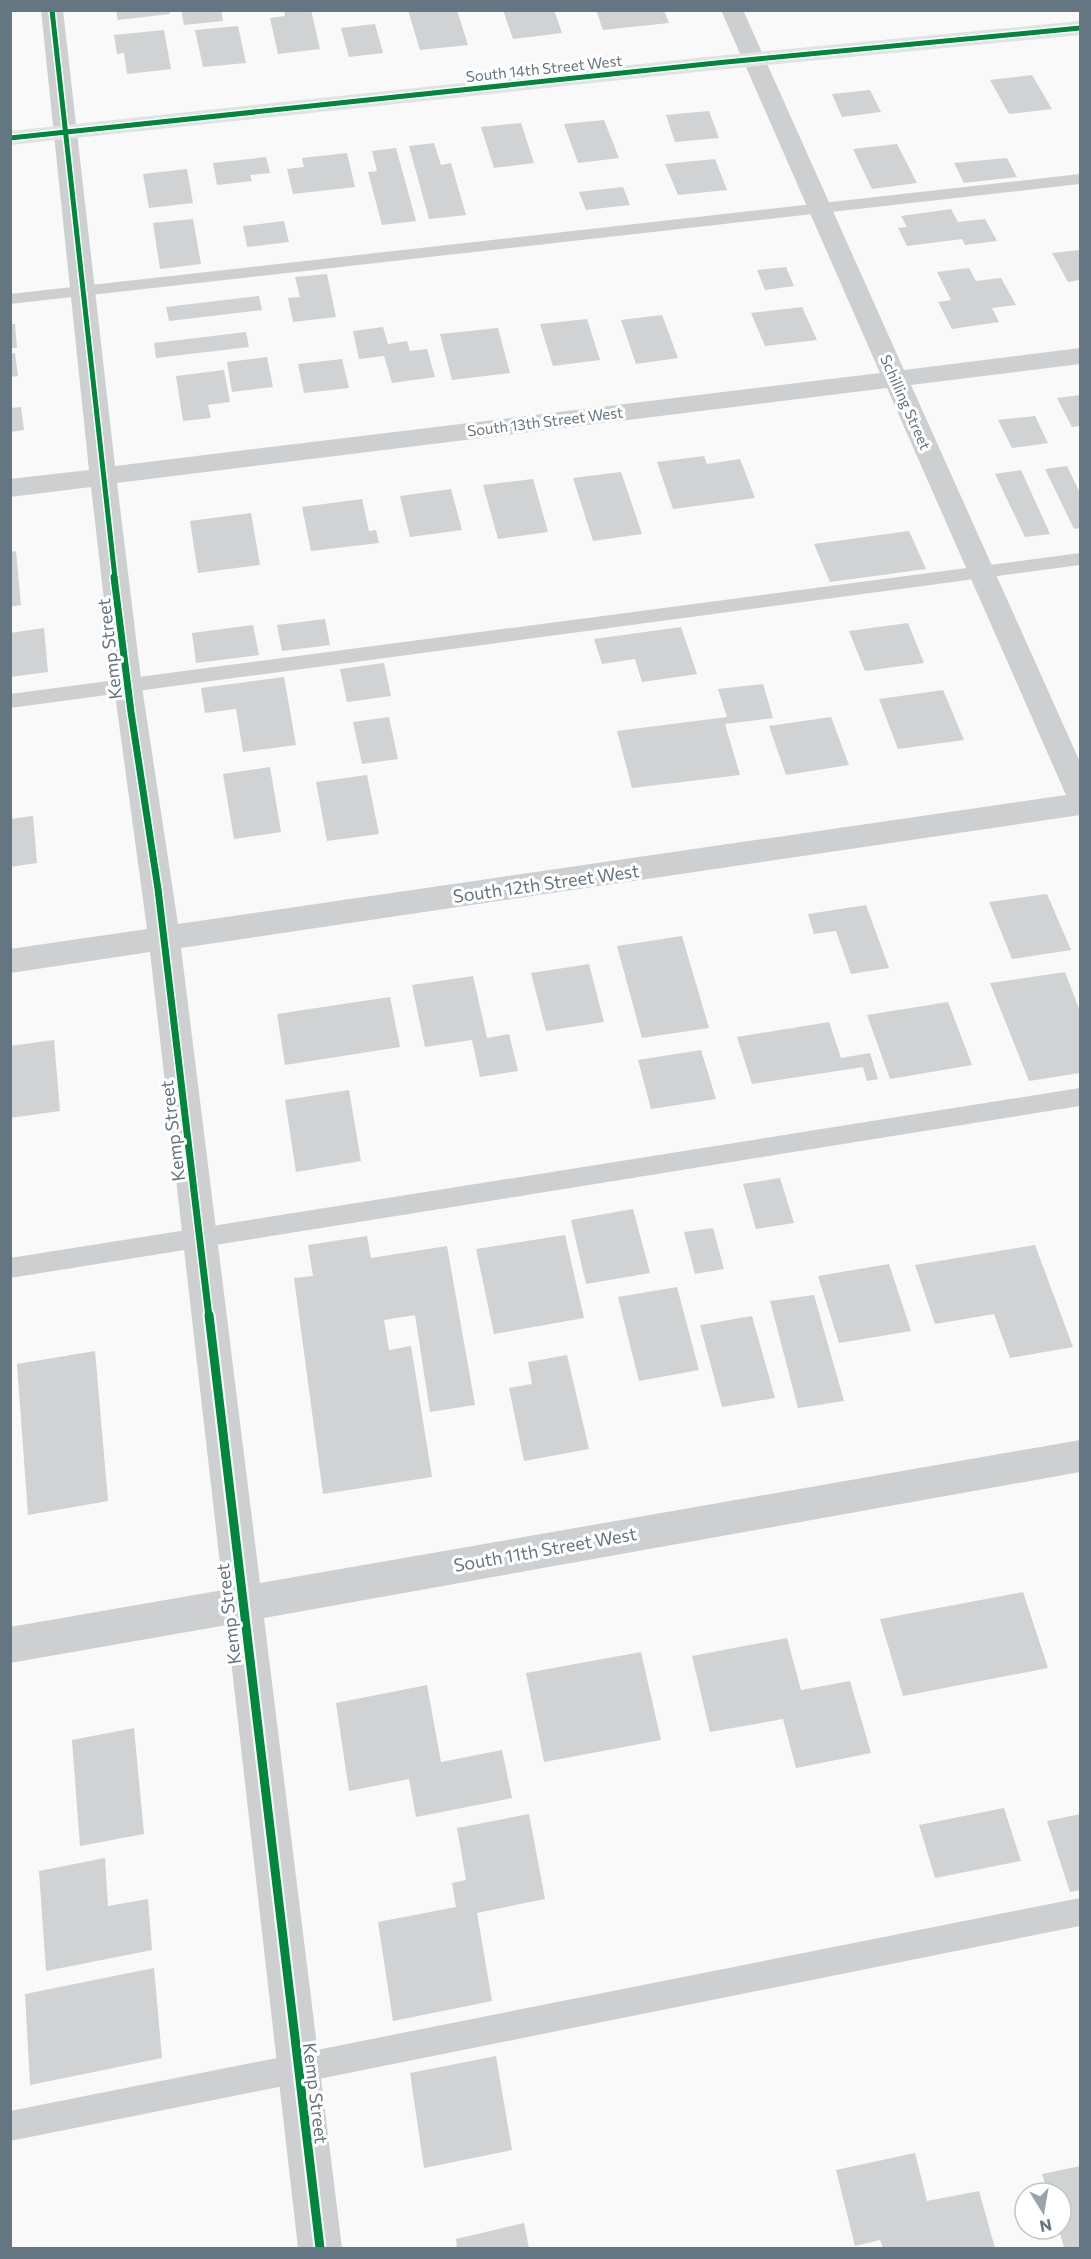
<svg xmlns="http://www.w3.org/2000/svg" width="1091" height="2259" viewBox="0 0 1091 2259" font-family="Commissioner,sans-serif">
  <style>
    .building { fill: #d0d2d3 }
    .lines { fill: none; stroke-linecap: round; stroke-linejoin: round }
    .lane { fill: #cecfd0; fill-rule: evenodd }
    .street { fill: #cecfd0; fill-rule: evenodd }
    .secondary { fill: #e1e2e2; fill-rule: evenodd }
    .cycleway-far2-casing { stroke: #fff; stroke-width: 8 }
    .cycleway-far1-casing { stroke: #fff; stroke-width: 10 }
    .cycleway-casing { stroke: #fff; stroke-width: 13 }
    .cycleway-far2 { stroke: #00873e; stroke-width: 5 }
    .cycleway-far1 { stroke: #00873e; stroke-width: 7 }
    .cycleway { stroke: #00873e; stroke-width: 9 }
    .labels { text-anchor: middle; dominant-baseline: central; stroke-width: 6; stroke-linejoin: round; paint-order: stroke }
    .far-street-label { font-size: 15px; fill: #657683; stroke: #fff }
    .street-label { font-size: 18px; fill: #657683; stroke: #fff }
  </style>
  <rect width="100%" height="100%" fill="#f9f9f9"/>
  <g class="building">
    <path d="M116,10h53l1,4 -52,6z"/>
    <path d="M181,10h40l2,11 -39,4z"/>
    <path d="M311,10l9,39 -42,5 -8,-36 15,-2 -1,-5z"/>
    <path d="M408,10h49l11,35 -48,5z"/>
    <path d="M503,10h51l8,23 -49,6z"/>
    <path d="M596,10h68l5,13 -66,7z"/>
    <path d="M375,24l8,29 -34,4 -8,-29z"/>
    <path d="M238,26l8,37 -43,4 -8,-37z"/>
    <path d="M164,30l7,39 -44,5 -3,-21 -7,1 -3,-19z"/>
    <path d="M1032,75l20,34 -43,5 -19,-34z"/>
    <path d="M870,90l11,22 -39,5 -10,-23z"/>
    <path d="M709,111l10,27 -44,4 -9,-27z"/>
    <path d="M604,120l15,38 -41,5 -14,-39z"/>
    <path d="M521,123l13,40 -40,5 -13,-41z"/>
    <path d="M434,143l7,22 10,-2 15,52 -37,4 -20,-73z"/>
    <path d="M897,144l20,39 -45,6 -19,-40z"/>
    <path d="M396,148l20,73 -34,4 -14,-53 9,-1 -5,-20z"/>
    <path d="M347,153l8,34 -62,7 -6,-25 17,-2 -2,-9z"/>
    <path d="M266,157l4,16 -20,2 2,6 -35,4 -4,-22z"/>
    <path d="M1007,158l10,19 -53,6 -10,-20z"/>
    <path d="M715,159l12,31 -49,5 -13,-31z"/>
    <path d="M187,169l6,34 -44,5 -6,-34z"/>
    <path d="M623,187l7,18 -44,5 -7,-18z"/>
    <path d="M951,209l7,13 27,-3 12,22 -32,4 -3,-6 -55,7 -9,-18 9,-1 -6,-11z"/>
    <path d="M193,219l8,45 -41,5 -7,-46z"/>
    <path d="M284,221l5,21 -42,5 -4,-21z"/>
    <path d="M1080,250v30l-12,2 -16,-29z"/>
    <path d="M786,267l8,19 -29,4 -8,-20z"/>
    <path d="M969,268l7,13 25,-3 15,27 -24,3 7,14 -47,7 -14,-27 13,-2 -14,-28z"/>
    <path d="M327,274l9,43 -43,5 -5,-24 12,-1 -5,-20z"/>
    <path d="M259,296l3,14 -93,11 -3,-14z"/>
    <path d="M802,307l15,33 -52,6 -14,-33z"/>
    <path d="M662,315l16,43 -42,6 -15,-44z"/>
    <path d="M587,319l13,41 -47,6 -13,-42z"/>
    <path d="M10,324h5l2,24h-7z"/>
    <path d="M383,327l5,17 19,-3 3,10 17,-2 8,28 -43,6 -8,-27 -25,3 -6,-28z"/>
    <path d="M498,328l12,45 -58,7 -12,-46z"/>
    <path d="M246,332l3,15 -93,11 -2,-15z"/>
    <path d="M15,353l3,23 -8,1v-23z"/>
    <path d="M267,357l6,30 -41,5 -5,-30z"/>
    <path d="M342,359l7,29 -45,5 -6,-29z"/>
    <path d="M224,370l6,32 -22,3 3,13 -28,3 -7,-45z"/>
    <path d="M1080,395v31l-8,1 -15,-29z"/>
    <path d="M21,407l3,23 -14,2v-24z"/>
    <path d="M1035,416l13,27 -36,5 -14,-28z"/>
    <path d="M704,456l3,8 33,-5 15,39 -82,11 -16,-47z"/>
    <path d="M1067,466l13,27v35l-6,1 -29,-60z"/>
    <path d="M1021,470l29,64 -25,3 -30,-63z"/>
    <path d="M621,472l21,62 -49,7 -20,-63z"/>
    <path d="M533,479l15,53 -50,7 -15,-54z"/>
    <path d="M451,489l11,41 -52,7 -10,-41z"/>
    <path d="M362,499l7,32 7,-1 3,13 -68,8 -9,-44z"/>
    <path d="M251,513l9,52 -62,8 -8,-52z"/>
    <path d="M909,531l17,38 -96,13 -16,-38z"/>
    <path d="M16,551l5,54 -11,2v-55z"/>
    <path d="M325,619l5,26 -48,6 -5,-26z"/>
    <path d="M908,623l16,40 -59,8 -16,-40z"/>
    <path d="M253,625l6,30 -63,8 -4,-30z"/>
    <path d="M681,627l16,47 -55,8 -7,-23 -33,5 -8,-25z"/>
    <path d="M44,628l4,44 -38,5v-44z"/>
    <path d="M384,663l7,33 -44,6 -7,-33z"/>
    <path d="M284,677l12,68 -53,7 -7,-43 -31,4 -4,-25z"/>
    <path d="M763,684l10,34 -48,6 15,51 -108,13 -15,-57 110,-14 -9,-28z"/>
    <path d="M943,690l21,50 -66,9 -19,-50z"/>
    <path d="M389,717l9,42 -36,5 -9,-42z"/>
    <path d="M831,717l18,48 -63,10 -17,-49z"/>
    <path d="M270,767l11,65 -47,7 -11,-65z"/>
    <path d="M367,775l12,59 -52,7 -11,-59z"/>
    <path d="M33,816l4,47 -27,4v-48z"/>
    <path d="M1047,894l24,56 -59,9 -23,-57z"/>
    <path d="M866,905l23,63 -38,6 -15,-43 -22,3 -6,-20z"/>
    <path d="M682,936l27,92 -67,10 -25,-92z"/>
    <path d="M589,964l15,58 -58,9 -15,-58z"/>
    <path d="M1065,972l15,39v62l-51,8 -39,-98z"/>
    <path d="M473,976l14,62 22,-4 9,37 -38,6 -8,-37 -47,7 -13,-62z"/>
    <path d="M390,997l10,50 -115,18 -8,-51z"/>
    <path d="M948,1002l24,63 -82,14 -23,-64z"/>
    <path d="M829,1022l12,36 29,-5 8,26 -11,2 -4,-14 -111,17 -15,-47z"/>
    <path d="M54,1040l6,71 -50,7v-72z"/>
    <path d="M701,1050l15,49 -65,10 -13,-49z"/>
    <path d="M349,1090l12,71 -65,11 -11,-72z"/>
    <path d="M780,1178l14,45 -38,6 -13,-45z"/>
    <path d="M633,1209l17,64 -64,11 -15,-64z"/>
    <path d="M713,1228l11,41 -29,5 -11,-42z"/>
    <path d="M565,1235l19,83 -90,16 -18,-85z"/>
    <path d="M367,1236l4,22 76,-12 28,159 -45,7 -15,-97 -31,5 5,30 22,-4 21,131 -109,17 -29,-216 19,-2 -5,-31z"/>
    <path d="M1035,1245l38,102 -63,11 -16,-44 -59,10 -20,-59z"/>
    <path d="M889,1264l22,67 -72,12 -21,-67z"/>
    <path d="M677,1287l22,83 -60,11 -21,-84z"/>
    <path d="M814,1295l30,106 -46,7 -28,-107z"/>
    <path d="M752,1316l23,82 -53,9 -22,-82z"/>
    <path d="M95,1351l13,150 -80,14 -11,-151z"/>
    <path d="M567,1355l22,94 -65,12 -15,-73 23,-4 -4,-22z"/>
    <path d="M1023,1592l25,76 -145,28 -23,-77z"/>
    <path d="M787,1638l14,52 49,-9 21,72 -75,15 -13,-49 -73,13 -18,-76z"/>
    <path d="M641,1652l20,88 -117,22 -18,-89z"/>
    <path d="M427,1685l14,77 61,-12 10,48 -96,19 -7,-38 -60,12 -13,-88z"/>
    <path d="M134,1728l10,106 -64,12 -8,-106z"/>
    <path d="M1004,1808l17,53 -86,17 -16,-53z"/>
    <path d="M529,1814l16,85 -68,14 15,88 -99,20 -15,-99 78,-15 -4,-24 14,-3 -9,-52z"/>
    <path d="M1080,1814v76l-10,2 -23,-71z"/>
    <path d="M105,1858l3,48 40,-7 4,51 -106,21 -7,-100z"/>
    <path d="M154,1968l8,90 -132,27 -5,-91z"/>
    <path d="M496,2056l16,94 -88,18 -14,-95z"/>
    <path d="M915,2153l12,48 52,-10 16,57h-112l-3,-8 -25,6 -19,-76z"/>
    <path d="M1080,2166v82h-16l-5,-19h2v-36h-13l-6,-19z"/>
    <path d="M524,2223l5,25h-72l-1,-9z"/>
  </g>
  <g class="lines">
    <g class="lane">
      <path d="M1080,174v10l-1070,120v-10z"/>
      <path d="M1080,553v12l-1070,143v-14z"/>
      <path d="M1080,1088v18l-1070,172v-20z"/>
      <path d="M1080,1898v28l-1070,215v-30z"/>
    </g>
    <path class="street" d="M41,10h22l52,456 765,-93 -159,-363h22l161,360 176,-22v16l-169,21 169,377v53l-899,133 79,635 820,-143v32l-816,146 78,630h-44l-71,-623 -217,38v-36l213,-37 -73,-638 -140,21v-24l137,-20 -33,-242 -23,-200 -81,10v-18l79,-9zM887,388l179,407 -888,129 -36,-237 -25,-204z"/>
    <path class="secondary" d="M1080,21v14l-364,35 -706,75v-14l706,-75z"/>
    <g class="cycleway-far2-casing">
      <g id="cycleway-far2">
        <path d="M52,10l63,568"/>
        <path d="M10,138l706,-75 364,-35"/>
      </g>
    </g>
    <g class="cycleway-far1-casing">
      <path id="cycleway-far1" d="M114,577l17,135 27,177 51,428"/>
    </g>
    <g class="cycleway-casing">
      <path id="cycleway" d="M209,1315l111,933"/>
    </g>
    <use href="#cycleway-far2" class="cycleway-far2"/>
    <use href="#cycleway-far1" class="cycleway-far1"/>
    <use href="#cycleway" class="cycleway"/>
  </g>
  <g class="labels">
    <g class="far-street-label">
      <text transform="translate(544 68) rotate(-6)">South 14th Street West</text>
      <text transform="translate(906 402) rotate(66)">Schilling Street</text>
      <text transform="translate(545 421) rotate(-7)">South 13th Street West</text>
    </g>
    <g class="street-label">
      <text transform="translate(109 649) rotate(-97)">Kemp Street</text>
      <text transform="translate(546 883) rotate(-8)">South 12th Street West</text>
      <text transform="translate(172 1131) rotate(-97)">Kemp Street</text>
      <text transform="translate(545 1549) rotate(-10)">South 11th Street West</text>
      <text transform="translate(228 1614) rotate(-97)">Kemp Street</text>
      <text transform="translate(316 2093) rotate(83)">Kemp Street</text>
    </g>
  </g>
  <rect width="1091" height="2259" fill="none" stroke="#657683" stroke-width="24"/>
  <g transform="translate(1043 2211) rotate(169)"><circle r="28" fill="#ffffff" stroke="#c1c8cd" stroke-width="1.5"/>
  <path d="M0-4.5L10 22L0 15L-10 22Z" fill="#99a4ac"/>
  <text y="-9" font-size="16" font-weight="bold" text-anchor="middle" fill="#657683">N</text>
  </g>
</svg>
